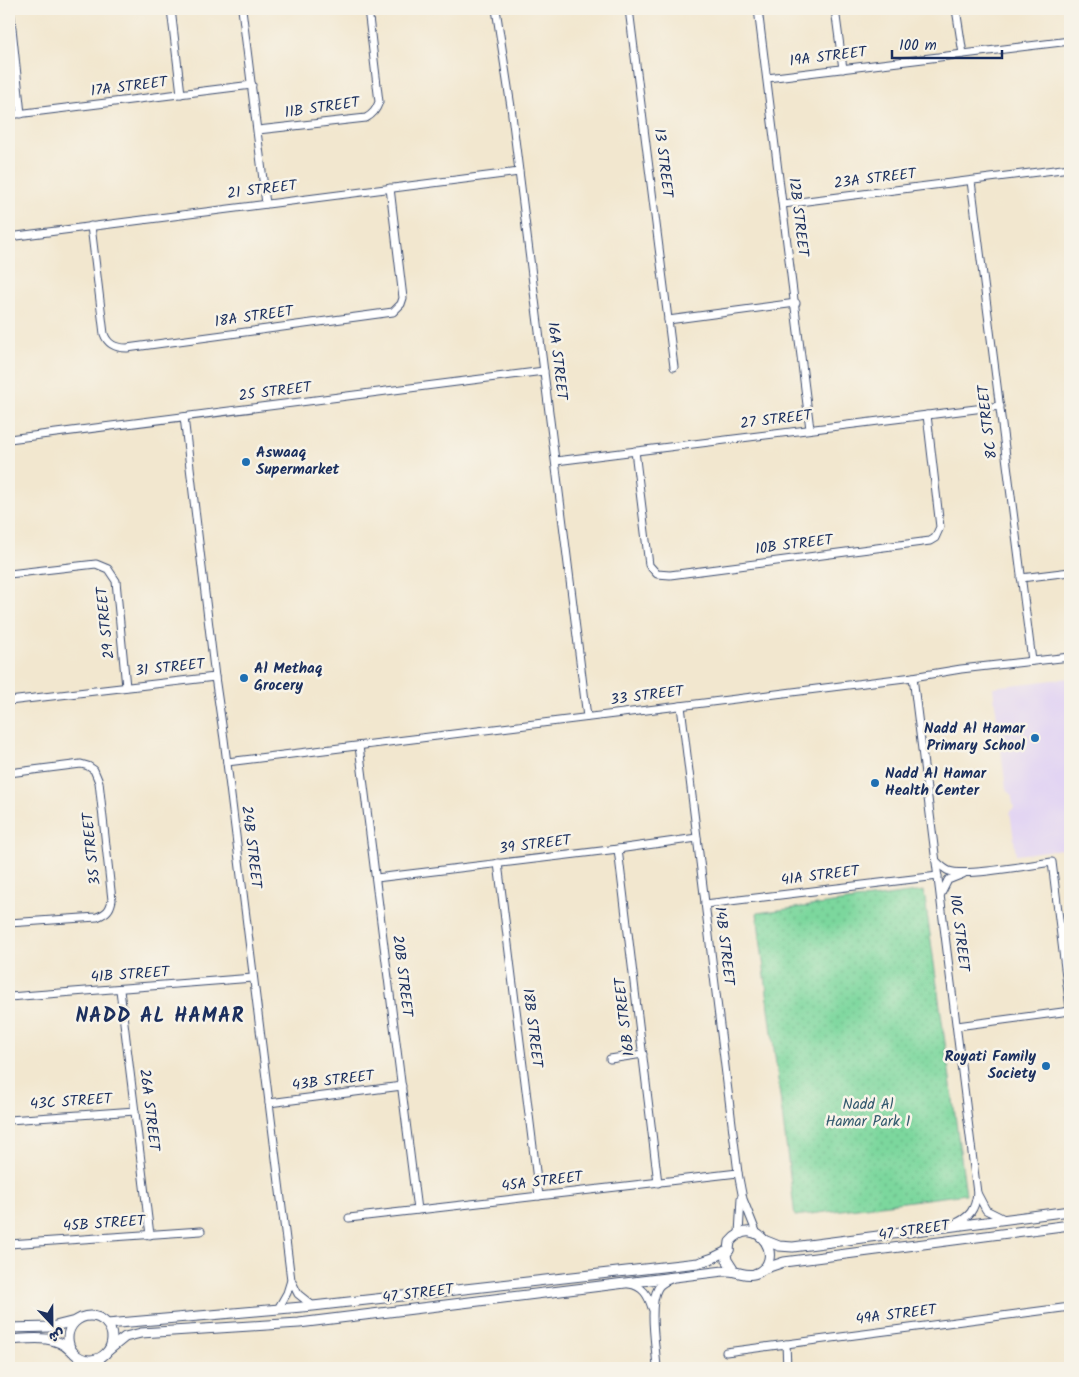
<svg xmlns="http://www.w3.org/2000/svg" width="1079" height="1377" viewBox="0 0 1079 1377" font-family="Kalam,'Playpen Sans Arabic',sans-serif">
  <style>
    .built { fill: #e2d4f3 }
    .grass { fill: url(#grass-dots); stroke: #4c837e }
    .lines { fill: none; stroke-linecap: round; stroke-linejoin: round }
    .minor-casing { stroke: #3b4b6f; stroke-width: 9 }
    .tertiary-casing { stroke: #3b4b6f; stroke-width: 11 }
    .minor { stroke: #fff; stroke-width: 7 }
    .tertiary { stroke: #fff; stroke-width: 9 }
    .poi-dot { fill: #1f6fb2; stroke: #f7f3e8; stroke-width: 2 }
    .labels { text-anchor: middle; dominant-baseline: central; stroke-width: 5; stroke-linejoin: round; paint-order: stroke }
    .street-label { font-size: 15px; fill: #1b2f5e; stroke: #f7f3e8 }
    .poi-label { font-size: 15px; font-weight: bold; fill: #1b2f5e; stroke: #f7f3e8; text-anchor: start }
    .park-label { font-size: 15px; fill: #33596e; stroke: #f7f3e8 }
    .district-label { font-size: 20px; font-weight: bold; letter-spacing: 1px; fill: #1b2f5e; stroke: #f7f3e8 }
  </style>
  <defs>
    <pattern id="grass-dots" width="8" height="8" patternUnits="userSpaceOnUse" patternTransform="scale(1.25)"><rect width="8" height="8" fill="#7cd79d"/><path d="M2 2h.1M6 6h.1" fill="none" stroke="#6bb98a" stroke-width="1.8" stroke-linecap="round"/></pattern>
  </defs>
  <rect width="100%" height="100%" fill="#f7f3e8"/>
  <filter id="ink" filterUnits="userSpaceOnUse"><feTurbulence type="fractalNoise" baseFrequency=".02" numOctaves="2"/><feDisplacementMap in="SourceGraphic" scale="10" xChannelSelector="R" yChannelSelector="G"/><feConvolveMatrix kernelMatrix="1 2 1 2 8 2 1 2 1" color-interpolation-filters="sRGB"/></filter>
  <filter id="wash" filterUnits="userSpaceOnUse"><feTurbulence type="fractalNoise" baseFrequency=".0096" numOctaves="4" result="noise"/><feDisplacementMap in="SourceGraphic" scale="20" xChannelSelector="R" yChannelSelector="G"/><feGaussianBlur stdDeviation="1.12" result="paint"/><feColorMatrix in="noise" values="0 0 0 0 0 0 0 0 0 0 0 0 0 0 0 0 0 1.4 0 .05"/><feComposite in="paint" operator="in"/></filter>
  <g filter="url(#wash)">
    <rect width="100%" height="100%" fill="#f2e7cf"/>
    <path class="built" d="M1070,678v170l-54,7 -6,-44 4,-3 -3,-14 -5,-5 -13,-102z"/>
    <path class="grass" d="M924,891l42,303 -171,22 -38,-303z"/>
  </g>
  <g filter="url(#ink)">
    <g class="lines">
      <g class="minor-casing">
        <g id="minor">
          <path d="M10,9l11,105"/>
          <path d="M171,9l10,85"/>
          <path d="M242,9l24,195"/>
          <path d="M496,9l15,98 76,610"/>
          <path d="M629,9l45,358"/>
          <path d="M758,9l52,420"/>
          <path d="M835,9l8,60"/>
          <path d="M956,9l7,45"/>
          <path d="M767,78l303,-37"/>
          <path d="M9,115l243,-30"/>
          <path d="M258,130l108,-12c7,-4 10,-8 13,-16l-11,-93"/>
          <path d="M971,181l61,480"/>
          <path d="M783,204l287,-36"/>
          <path d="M91,226l13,108c4,11 12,14 23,14l266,-36 8,-8 2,-6 -13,-110"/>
          <path d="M9,237l510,-65"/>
          <path d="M668,320l128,-17"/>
          <path d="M184,417l31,260 9,62 67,541 7,14 15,12"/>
          <path d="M9,439l535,-68"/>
          <path d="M635,451l14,114 8,9 13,1 260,-34 5,-3 5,-11 -13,-112"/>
          <path d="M556,461l444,-55"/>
          <path d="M9,574l87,-10 12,5 8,12 10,106"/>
          <path d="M1021,578l49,-6"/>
          <path d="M913,677l64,516 9,17 18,9"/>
          <path d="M9,701l206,-24"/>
          <path d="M681,706l57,467 5,26 14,35"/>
          <path d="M359,746l58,464"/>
          <path d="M227,762l686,-85 48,-8 109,-12"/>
          <path d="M9,773l72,-9 7,2 6,4 5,12 13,118c-2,10 -5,13 -15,17l-88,6"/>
          <path d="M618,849l40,334"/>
          <path d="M936,861c4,4 8,8 13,10 16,6 82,-6 103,-9l18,147"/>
          <path d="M498,863l41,333"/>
          <path d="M376,878l242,-29 79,-11"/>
          <path d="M941,894l7,-14 15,-6"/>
          <path d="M705,904l233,-28"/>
          <path d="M120,990l30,245"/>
          <path d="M9,997l244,-19"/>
          <path d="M957,1026l113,-15"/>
          <path d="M610,1059l33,-5"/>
          <path d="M269,1103l133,-17"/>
          <path d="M9,1120l126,-9"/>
          <path d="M349,1218l389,-45"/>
          <path d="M954,1224c16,-7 21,-14 23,-31"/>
          <path d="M739,1234l2,-36"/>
          <path d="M9,1244l192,-13"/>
          <path d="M629,1284c14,2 19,11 23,24"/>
          <path d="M278,1309l9,-16 4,-13"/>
          <path d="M786,1344l1,24"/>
          <path d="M726,1352l344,-45"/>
          <path d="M79,1358l6,10"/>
          <path d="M98,1368l3,-10"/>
          <path d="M657,1368c-1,-20 -9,-63 1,-80 3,-5 8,-7 13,-9"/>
        </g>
      </g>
      <g class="tertiary-casing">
        <g id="tertiary">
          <path d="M764,1240l15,6 14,1 277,-36"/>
          <path d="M763,1269l21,-7 286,-37"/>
          <circle cx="90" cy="1338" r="22"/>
          <path d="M107,1324l206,-18 385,-43 15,-5 16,-8"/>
          <path d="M9,1328l42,-1 24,-6"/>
          <path d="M9,1340c21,-1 45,-6 61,10"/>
          <path d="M109,1350l16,-13 16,-4 158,-10 416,-51c7,-1 14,-2 20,0 7,1 12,4 19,2 35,-11 3,-64 -24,-32l-1,8 -3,4 1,6 7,11"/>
        </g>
      </g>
      <use href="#minor" class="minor"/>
      <use href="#tertiary" class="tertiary"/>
    </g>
  </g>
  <g class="poi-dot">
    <circle cx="246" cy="462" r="5"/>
    <circle cx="244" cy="678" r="5"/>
    <circle cx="1035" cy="738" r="5"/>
    <circle cx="875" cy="783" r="5"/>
    <circle cx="1046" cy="1066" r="5"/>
  </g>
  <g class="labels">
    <g class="street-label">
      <text transform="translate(828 57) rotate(-7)">19A STREET</text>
      <text transform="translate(129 87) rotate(-7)">17A STREET</text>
      <text transform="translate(322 108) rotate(-8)">11B STREET</text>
      <text transform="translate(663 163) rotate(83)">13 STREET</text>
      <text transform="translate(875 179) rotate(-7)">23A STREET</text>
      <text transform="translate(262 190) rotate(-7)">21 STREET</text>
      <text transform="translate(798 217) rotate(83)">12B STREET</text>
      <text transform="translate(254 317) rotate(-8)">18A STREET</text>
      <text transform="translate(557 361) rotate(83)">16A STREET</text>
      <text transform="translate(275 392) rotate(-7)">25 STREET</text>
      <text transform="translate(776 420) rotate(-7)">27 STREET</text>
      <text transform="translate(988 422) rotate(-97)">8C STREET</text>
      <text transform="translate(794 545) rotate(-7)">10B STREET</text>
      <text transform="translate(106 623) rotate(-96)">29 STREET</text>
      <text transform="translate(170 668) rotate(-6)">31 STREET</text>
      <text transform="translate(647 696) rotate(-7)">33 STREET</text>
      <text transform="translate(535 845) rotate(-7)">39 STREET</text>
      <text transform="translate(251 847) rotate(83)">24B STREET</text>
      <text transform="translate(92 849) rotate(-96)">35 STREET</text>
      <text transform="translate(820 876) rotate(-7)">41A STREET</text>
      <text transform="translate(959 933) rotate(83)">10C STREET</text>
      <text transform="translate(724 946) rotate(83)">14B STREET</text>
      <text transform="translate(130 975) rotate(-4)">41B STREET</text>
      <text transform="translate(402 976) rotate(83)">20B STREET</text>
      <text transform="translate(625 1017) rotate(-97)">16B STREET</text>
      <text transform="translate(532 1028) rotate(83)">18B STREET</text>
      <text transform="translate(333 1081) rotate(-7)">43B STREET</text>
      <text transform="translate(71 1102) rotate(-4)">43C STREET</text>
      <text transform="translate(149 1110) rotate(83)">26A STREET</text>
      <text transform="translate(542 1182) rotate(-7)">45A STREET</text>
      <text transform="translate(104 1224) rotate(-4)">45B STREET</text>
      <text transform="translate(914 1231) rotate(-8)">47 STREET</text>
      <text transform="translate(418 1294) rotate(-7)">47 STREET</text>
      <text transform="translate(896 1315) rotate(-7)">49A STREET</text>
    </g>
    <g class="poi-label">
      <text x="256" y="453">Aswaaq<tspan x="256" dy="17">Supermarket</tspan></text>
      <text x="254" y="669">Al Methaq<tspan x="254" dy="17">Grocery</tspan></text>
      <text x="1025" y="729" text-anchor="end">Nadd Al Hamar<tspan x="1025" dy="17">Primary School</tspan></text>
      <text x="885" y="774">Nadd Al Hamar<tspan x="885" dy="17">Health Center</tspan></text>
      <text x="1036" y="1057" text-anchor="end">Royati Family<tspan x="1036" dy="17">Society</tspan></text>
    </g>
    <g class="park-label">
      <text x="868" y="1105">Nadd Al<tspan x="868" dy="17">Hamar Park 1</tspan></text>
    </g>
    <g class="district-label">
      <text x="160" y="1017">NADD AL HAMAR</text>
    </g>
  </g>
  <rect width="1079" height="1377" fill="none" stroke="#f7f3e8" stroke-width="30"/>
  <g transform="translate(52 1324) rotate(158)" stroke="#f7f3e8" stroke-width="4" paint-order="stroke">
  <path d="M0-4L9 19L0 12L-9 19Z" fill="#1b2f5e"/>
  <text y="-8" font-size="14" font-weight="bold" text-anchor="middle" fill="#1b2f5e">ش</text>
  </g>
  <path d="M892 50v8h110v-8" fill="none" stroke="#1b2f5e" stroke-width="2.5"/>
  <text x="899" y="50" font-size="15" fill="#1b2f5e" stroke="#f7f3e8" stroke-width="4" paint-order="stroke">100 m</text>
</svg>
